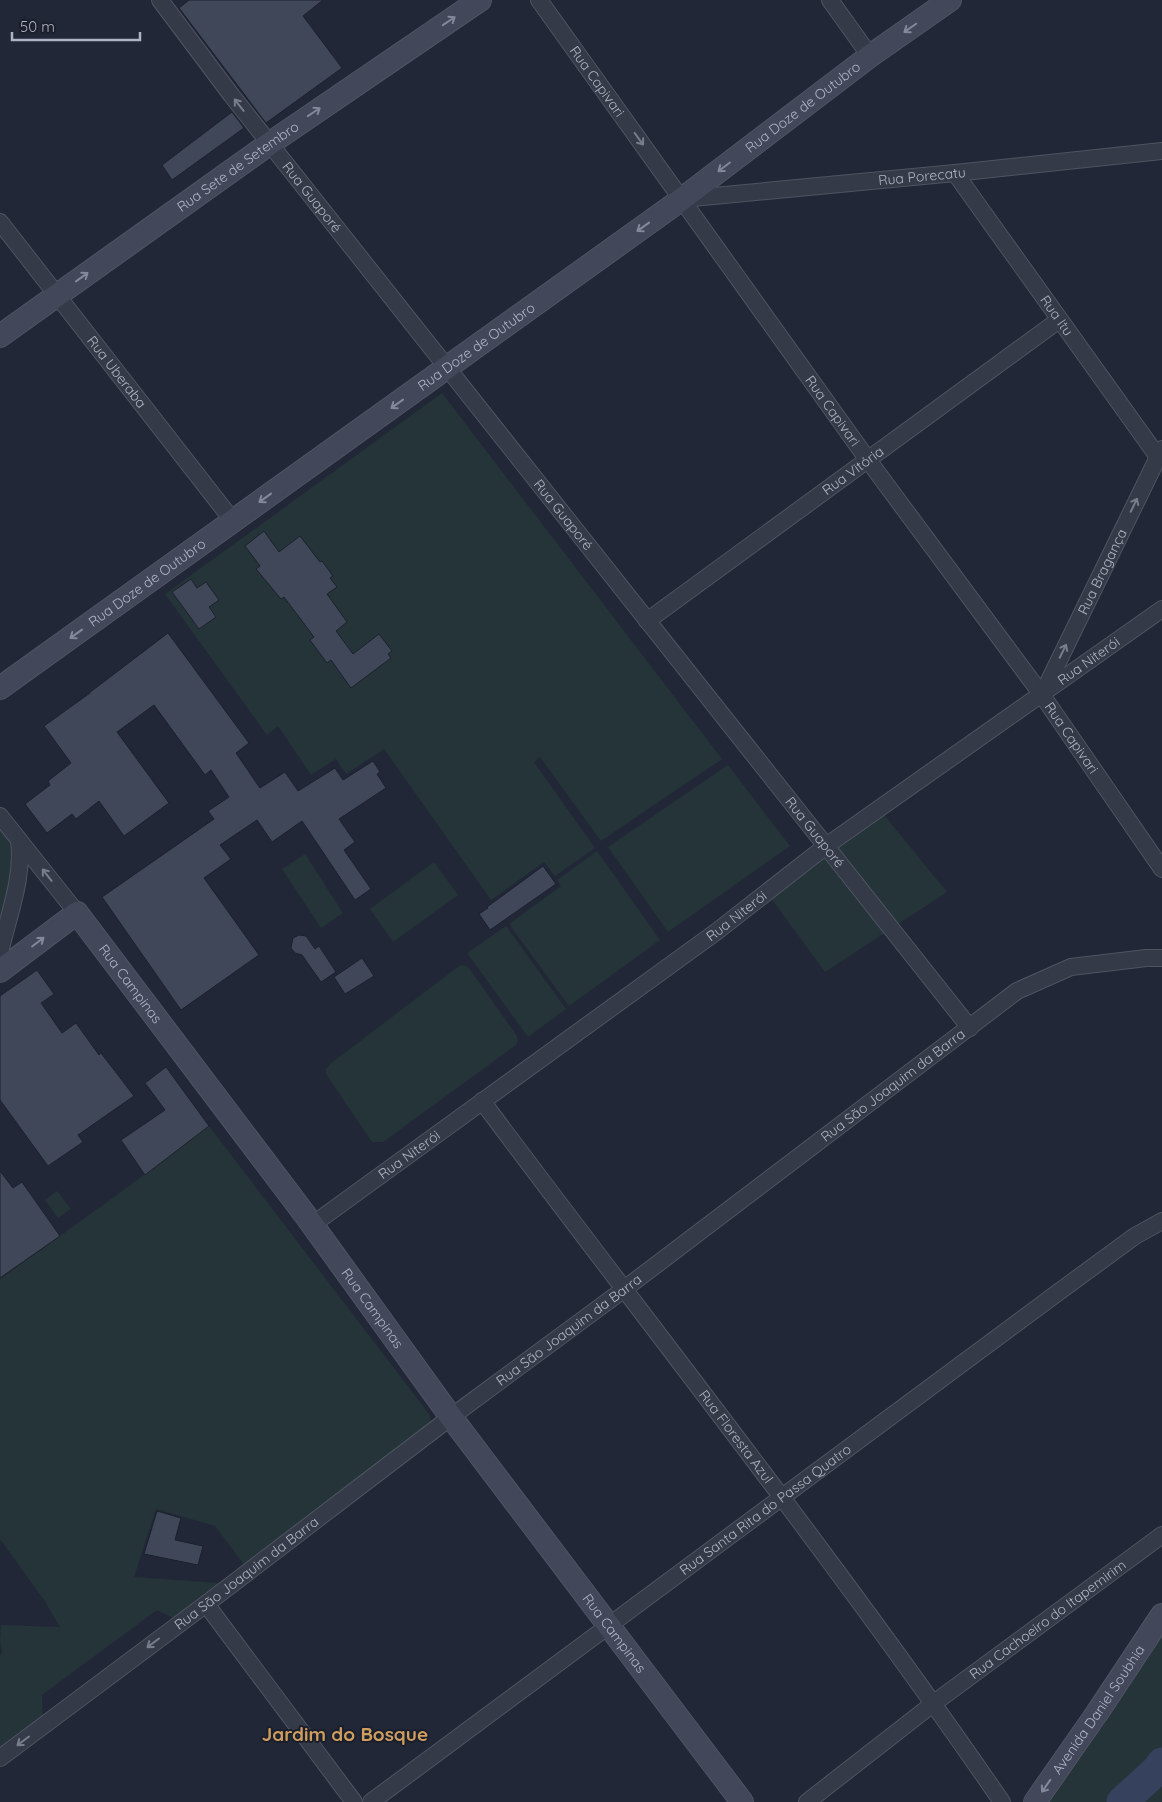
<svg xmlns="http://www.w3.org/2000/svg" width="1162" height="1802" viewBox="0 0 1162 1802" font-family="Quicksand,sans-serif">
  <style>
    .green { fill: #243438 }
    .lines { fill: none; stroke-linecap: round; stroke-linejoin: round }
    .river { stroke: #35415d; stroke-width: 31 }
    .building { fill: #3f4759; stroke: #1c212d }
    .street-casing { stroke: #4f5462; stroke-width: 18 }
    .secondary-casing { stroke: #4f5462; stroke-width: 24 }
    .street { stroke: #343a47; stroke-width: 16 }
    .secondary { stroke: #42485a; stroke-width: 22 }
    .oneway { stroke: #83899a }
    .oneway2 { stroke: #787d8c }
    .labels { text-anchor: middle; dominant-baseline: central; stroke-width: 4; stroke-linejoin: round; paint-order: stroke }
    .street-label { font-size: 14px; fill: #afb4c4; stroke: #1a1f2b }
    .district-label { font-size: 19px; font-weight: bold; fill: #ce9d5f; stroke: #1a1f2b }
  </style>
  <rect width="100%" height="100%" fill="#212736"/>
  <g class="green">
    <path d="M442,393l280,366 -121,82 -61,-84 -6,5 61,86 -40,28 -11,-14 -53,38 -107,-151 -38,25 -10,-15 -25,16 -33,-49 -11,9 -102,-141z"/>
    <path d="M728,765l62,81 -122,86 -60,-85z"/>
    <path d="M879,809l68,83 -122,80 -60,-82z"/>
    <path d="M0,827l16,19v18l-16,66z"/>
    <path d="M597,851l63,89 -91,66 -60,-82 52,-38 -4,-6z"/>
    <path d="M305,854l38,59 -22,15 -39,-59z"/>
    <path d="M434,862l24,33 -65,47 -23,-33z"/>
    <path d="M506,926l60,83 -38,28 -61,-84z"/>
    <path d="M464,965l5,3 48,68 1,4 -2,5 -133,97h-11l-46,-68v-5l4,-5 129,-98z"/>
    <path d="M209,1126l220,288 3,13 -183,144 -34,-45 -59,-17 -22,68 98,7 -51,38 -24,-12 -115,85 1,31 -43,32v-102l2,-3 -2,-14 1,-14 59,2 -16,-27 -44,-61v-260l121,-87z"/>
    <path d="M57,1191l14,18 -13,9 -13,-18z"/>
    <path d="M1162,1636v166h-112l54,-78z"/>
  </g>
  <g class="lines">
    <path class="river" d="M1122,1802l35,-32 5,-7"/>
  </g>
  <g class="building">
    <path d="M189,0h134l-20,16 39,52 -76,55 -87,-115z"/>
    <path d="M232,112l12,16 -72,52 -10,-15z"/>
    <path d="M264,531l15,21 21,-16 20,26 2,-1 11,15 -3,2 7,9 -10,7 20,28 -11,9 17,23 26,-20 13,17 -4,3 3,4 -40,30 -20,-28 -4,3 -17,-23 4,-3 -30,-40 -3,2 -25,-30 4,-3 -15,-20z"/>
    <path d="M191,579l6,9 9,-6 13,18 -10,7 7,10 -17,12 -27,-37z"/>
    <path d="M168,633l81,110 -13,10 24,35 25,-16 13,19 37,-23 8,12 30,-19 7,11 -3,2 9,14 -47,31 16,23 -11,8 27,39 -16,11 -53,-79 -30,21 -15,-22 -37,25 11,14 -27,19 55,77 -78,55 -79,-113 112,-78 -6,-8 21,-14 -18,-27 -6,5 -51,-70 -37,27 52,71 -45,33 -25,-35 -23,18 -4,-5 -25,19 -22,-29 25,-19 -2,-4 23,-18 -27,-37 46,-33h-1z"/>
    <path d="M543,866l13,18 -66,46 -11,-16 9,-6 -1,-1z"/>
    <path d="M299,935l7,1 9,13 4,-3 17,26 -15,10 -19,-27 -7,-2 -4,-5 2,-10z"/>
    <path d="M362,958l12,18 -29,18 -11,-17z"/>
    <path d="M37,970l17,24 -13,9 21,30 14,-10 23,32 2,-2 33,43 -56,39 5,7 -35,24 -48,-66v-104z"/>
    <path d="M166,1067l43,59 -64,49 -24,-35 44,-30 -20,-27z"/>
    <path d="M0,1171l13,17 9,-6 38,54 -60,42z"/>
    <path d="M157,1511l24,7 -6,22 28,6 -5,19 -54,-11z"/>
  </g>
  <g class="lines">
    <g class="street-casing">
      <g id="street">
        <path id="s1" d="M160,0l72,96 738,932"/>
        <path id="s2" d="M539,0l329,460 174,235 120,174"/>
        <path d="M830,0l40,56"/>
        <path id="s3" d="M955,173l203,284"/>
        <path id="s4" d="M682,199l273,-26 207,-22"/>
        <path id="s5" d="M0,222l233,299"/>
        <path id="s6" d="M647,621l412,-301"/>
        <path id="s7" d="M1043,693l119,-244"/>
        <path d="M0,816l77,97"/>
        <path d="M0,953c8,-37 24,-75 19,-113"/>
        <path id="s8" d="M482,1101c174,233 355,461 520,701"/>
        <path id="s9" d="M312,1225l404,-293 110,-86 336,-237"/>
        <path d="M206,1604l148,198"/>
        <path id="s10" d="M0,1758l206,-154 245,-187 172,-127 394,-299 54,-24 75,-9h16"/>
        <path id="s11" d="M371,1802l689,-511 75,-55 27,-15"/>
        <path id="s12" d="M807,1802l127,-99 228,-168"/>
      </g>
    </g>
    <g class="secondary-casing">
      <g id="secondary">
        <path id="s13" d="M0,336l269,-192 211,-144"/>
        <path id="s14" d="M0,688l682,-489 188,-143 80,-56"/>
        <path id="s15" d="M0,971l77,-58 229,303 145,201 291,385"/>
        <path id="s16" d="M1035,1802l62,-89 65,-98"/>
      </g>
    </g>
    <use href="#street" class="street"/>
    <use href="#secondary" class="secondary"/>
  </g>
  <defs><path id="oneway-shaft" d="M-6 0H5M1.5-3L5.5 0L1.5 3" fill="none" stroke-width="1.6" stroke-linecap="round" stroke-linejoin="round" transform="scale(1.25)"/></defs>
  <g class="oneway">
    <use href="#oneway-shaft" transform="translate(449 21) rotate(-34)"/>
    <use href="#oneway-shaft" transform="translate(910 28) rotate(145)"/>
    <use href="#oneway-shaft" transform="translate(314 112) rotate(-34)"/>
    <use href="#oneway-shaft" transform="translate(724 167) rotate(143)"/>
    <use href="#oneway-shaft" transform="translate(643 227) rotate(144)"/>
    <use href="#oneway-shaft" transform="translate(82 277) rotate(-36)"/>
    <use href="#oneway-shaft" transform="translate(397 404) rotate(144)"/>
    <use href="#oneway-shaft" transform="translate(265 498) rotate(144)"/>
    <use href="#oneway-shaft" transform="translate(76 634) rotate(144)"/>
    <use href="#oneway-shaft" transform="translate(38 942) rotate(-37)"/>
    <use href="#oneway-shaft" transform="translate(1046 1786) rotate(125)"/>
  </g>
  <g class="oneway2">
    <use href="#oneway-shaft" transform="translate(239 105) rotate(-128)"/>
    <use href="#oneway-shaft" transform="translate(639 139) rotate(54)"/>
    <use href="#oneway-shaft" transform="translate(1134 505) rotate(-64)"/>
    <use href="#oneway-shaft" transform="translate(1063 651) rotate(-64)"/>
    <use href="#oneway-shaft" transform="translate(47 875) rotate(-128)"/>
    <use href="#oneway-shaft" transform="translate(153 1643) rotate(143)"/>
    <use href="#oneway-shaft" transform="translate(23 1741) rotate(143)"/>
  </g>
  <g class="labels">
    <g class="street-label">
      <text stroke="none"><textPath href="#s2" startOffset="100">Rua Capivari</textPath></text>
      <text stroke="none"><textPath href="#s14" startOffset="991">Rua Doze de Outubro</textPath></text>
      <text stroke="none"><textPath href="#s13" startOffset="292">Rua Sete de Setembro</textPath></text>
      <text stroke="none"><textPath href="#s4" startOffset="241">Rua Porecatu</textPath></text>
      <text stroke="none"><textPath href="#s1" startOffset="249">Rua Guaporé</textPath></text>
      <text stroke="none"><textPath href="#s3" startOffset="175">Rua Itu</textPath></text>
      <text stroke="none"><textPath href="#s14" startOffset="586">Rua Doze de Outubro</textPath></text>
      <text stroke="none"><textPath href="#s5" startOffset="190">Rua Uberaba</textPath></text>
      <text stroke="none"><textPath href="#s2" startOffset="505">Rua Capivari</textPath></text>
      <text stroke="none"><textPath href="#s6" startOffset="255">Rua Vitória</textPath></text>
      <text stroke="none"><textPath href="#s1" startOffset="654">Rua Guaporé</textPath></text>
      <text stroke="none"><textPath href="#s7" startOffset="135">Rua Bragança</textPath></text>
      <text stroke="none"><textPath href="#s14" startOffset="181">Rua Doze de Outubro</textPath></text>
      <text stroke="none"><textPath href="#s9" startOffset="960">Rua Niterói</textPath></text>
      <text stroke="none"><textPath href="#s2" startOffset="910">Rua Capivari</textPath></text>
      <text stroke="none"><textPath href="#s1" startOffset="1059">Rua Guaporé</textPath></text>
      <text stroke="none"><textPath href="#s9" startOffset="525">Rua Niterói</textPath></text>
      <text stroke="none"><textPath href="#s15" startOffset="185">Rua Campinas</textPath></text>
      <text stroke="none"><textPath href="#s10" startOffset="1118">Rua São Joaquim da Barra</textPath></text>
      <text stroke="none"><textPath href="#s9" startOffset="120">Rua Niterói</textPath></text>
      <text stroke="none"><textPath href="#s15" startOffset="590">Rua Campinas</textPath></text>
      <text stroke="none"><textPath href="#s10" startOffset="712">Rua São Joaquim da Barra</textPath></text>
      <text stroke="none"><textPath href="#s8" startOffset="421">Rua Floresta Azul</textPath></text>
      <text stroke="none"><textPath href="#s11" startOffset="491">Rua Santa Rita do Passa Quatro</textPath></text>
      <text stroke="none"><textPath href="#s10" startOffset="308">Rua São Joaquim da Barra</textPath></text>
      <text stroke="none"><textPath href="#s12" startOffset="302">Rua Cachoeiro do Itapemirim</textPath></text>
      <text stroke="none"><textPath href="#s15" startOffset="995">Rua Campinas</textPath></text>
      <text stroke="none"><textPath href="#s16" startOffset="112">Avenida Daniel Soubhia</textPath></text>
    </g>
    <g class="district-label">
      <text x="345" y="1734">Jardim do Bosque</text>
    </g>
  </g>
  <path d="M12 32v8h128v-8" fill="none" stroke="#afb4c4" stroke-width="2.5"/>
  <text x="20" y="32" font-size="15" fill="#afb4c4" stroke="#1a1f2b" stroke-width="4" paint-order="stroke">50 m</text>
</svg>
